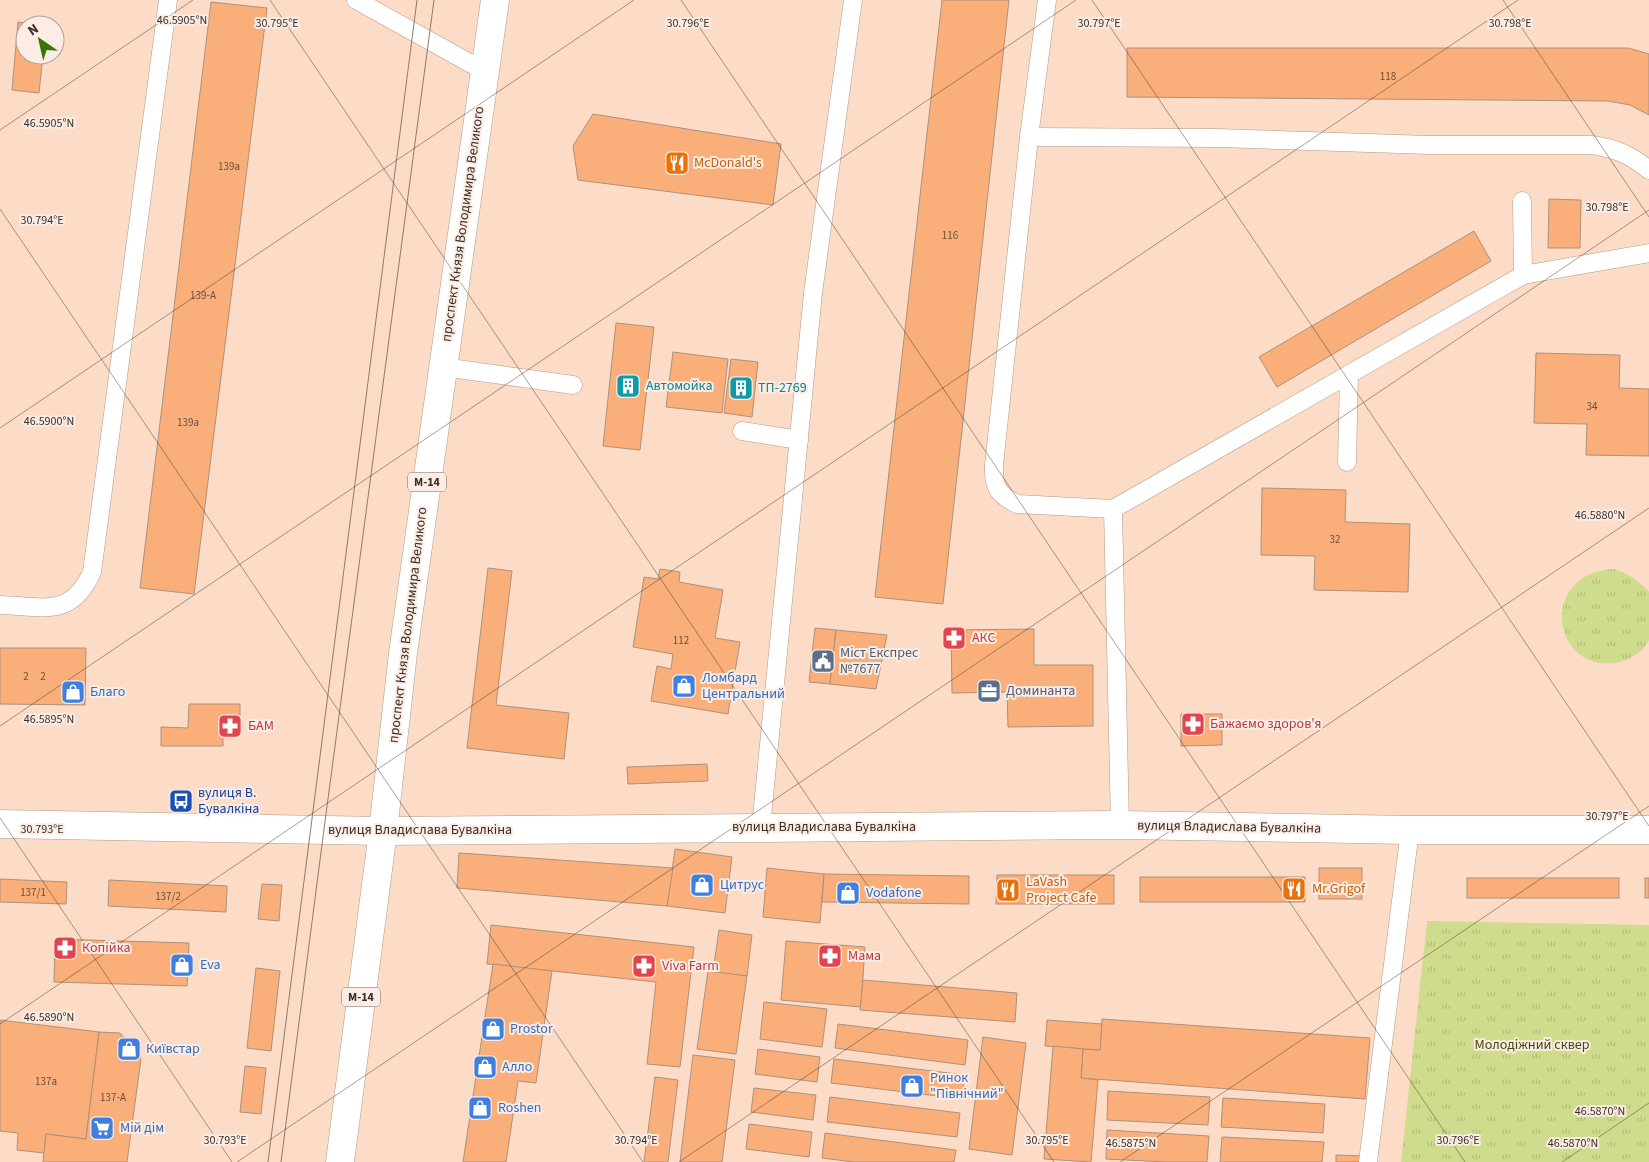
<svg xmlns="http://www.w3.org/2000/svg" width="1649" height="1162" viewBox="0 0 1649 1162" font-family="'Source Sans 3',sans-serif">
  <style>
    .park { fill: url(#park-tufts) }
    .building { fill: #faaf7a; stroke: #ae907c }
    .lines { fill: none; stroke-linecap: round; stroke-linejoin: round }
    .lane-casing { stroke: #b69884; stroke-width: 19 }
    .secondary-casing { stroke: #b69884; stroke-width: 29 }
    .highway-casing { stroke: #b69884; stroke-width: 29 }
    .lane { stroke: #fff; stroke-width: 18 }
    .secondary { stroke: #fff; stroke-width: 28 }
    .highway { stroke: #fff; stroke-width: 28 }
    .tram { stroke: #907a6d; stroke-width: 1 }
    .ticks { fill: none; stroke: #3b2e26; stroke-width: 1; stroke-opacity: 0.45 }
    .labels { text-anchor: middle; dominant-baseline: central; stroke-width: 4; stroke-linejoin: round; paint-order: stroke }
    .number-label { font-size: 11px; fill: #6b4e3b }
    .shield { fill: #fbede5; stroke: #75675f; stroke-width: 1 }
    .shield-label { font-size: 12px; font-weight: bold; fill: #3b2e26 }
    .food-label { font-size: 14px; fill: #c56008; stroke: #fbede5; text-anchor: start }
    .street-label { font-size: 14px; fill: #3b2e26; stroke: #fbede5 }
    .culture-label { font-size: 14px; fill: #0d838f; stroke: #fbede5; text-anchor: start }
    .health-label { font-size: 14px; fill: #be3a42; stroke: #fbede5; text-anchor: start }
    .service-label { font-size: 14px; fill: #4e5e75; stroke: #fbede5; text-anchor: start }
    .shop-label { font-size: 14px; fill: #366cbe; stroke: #fbede5; text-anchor: start }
    .transit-label { font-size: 14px; fill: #164399; stroke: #fbede5; text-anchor: start }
    .park-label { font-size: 14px; fill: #424905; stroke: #fbede5 }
    .ticks-label { font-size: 12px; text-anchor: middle; fill: #3b2e26; stroke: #fbede5; stroke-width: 4; stroke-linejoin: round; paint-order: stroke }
  </style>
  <defs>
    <pattern id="park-tufts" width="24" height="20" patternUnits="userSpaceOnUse" patternTransform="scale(1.25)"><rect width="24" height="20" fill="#d0dc8d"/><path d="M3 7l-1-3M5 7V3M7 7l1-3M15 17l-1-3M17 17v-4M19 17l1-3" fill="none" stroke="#b4bd7a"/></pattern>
  </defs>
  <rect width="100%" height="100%" fill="#fcdcc7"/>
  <g class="park">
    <path d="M1614,569c15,5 24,11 35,23v48c-7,13 -19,20 -34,23 -63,9 -78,-90 -1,-94z"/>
    <path d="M1427,921l222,4v237h-248z"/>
  </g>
  <g class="building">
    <path d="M942,0h67l-66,604 -68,-7z"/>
    <path d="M211,2l56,6 -73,586 -54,-6z"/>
    <path d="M18,22l27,3h-20v30h18l-4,38 -27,-3z"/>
    <path d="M1127,48h501l21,6v61l-19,-10 -22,-4 -481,-4z"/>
    <path d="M593,114l188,30 -8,61 -195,-25 -5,-34z"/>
    <path d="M1549,199l32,1 -1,48h-32z"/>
    <path d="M1474,231l17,30 -214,126 -18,-30z"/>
    <path d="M616,323l38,4 -14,123 -37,-4z"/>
    <path d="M673,352l55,7 -6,54 -56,-6z"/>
    <path d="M1536,353l84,2 -1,33 30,1v67l-63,-1 1,-31 -53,-1z"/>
    <path d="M731,359l27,3 -6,55 -28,-4z"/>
    <path d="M1262,488l84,2 -1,32 65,2 -2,68 -94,-2 1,-34 -54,-1z"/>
    <path d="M488,568l24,3 -16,134 73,8 -5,46 -97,-11z"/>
    <path d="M660,569l20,3 -1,10 44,8 -8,48 25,4 -12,72 -77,-13 6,-35 14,3 2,-15 -40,-7 11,-70 14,2z"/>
    <path d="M815,628l21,2 -6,54 -21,-2z"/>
    <path d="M1034,629v36h59v61l-85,1 -1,-35 -55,1 -1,-63z"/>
    <path d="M836,630l51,5 -11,54 -46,-5z"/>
    <path d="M0,648h86l-1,57 -85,-1z"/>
    <path d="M189,704h51v25h-17v17h-62v-19l27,1z"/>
    <path d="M1181,714h41v31l-41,1z"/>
    <path d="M707,764l1,17 -80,3 -1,-17z"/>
    <path d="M675,849l57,8 -7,56 -58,-7z"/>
    <path d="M459,853l214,15 -6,38 -210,-18z"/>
    <path d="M767,868l57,6 -4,49 -57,-6z"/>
    <rect x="1319" y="868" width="43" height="31"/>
    <path d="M824,874l145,2v28l-147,-2z"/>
    <path d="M997,875h117v29h-118z"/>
    <rect x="1140" y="877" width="165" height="25"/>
    <rect x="1467" y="878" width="152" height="20"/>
    <rect x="1645" y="878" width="4" height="20"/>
    <path d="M0,879l67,3 -1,22 -66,-2z"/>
    <path d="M109,880l118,6 -1,26 -118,-6z"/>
    <path d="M262,884l20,1 -3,36 -21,-2z"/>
    <path d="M491,925l203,22 -14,120 -33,-3 9,-82 -169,-18z"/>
    <path d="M719,930l33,5 -5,41 -34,-4z"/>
    <path d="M55,939l134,4 -2,43 -133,-4z"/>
    <path d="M786,941l79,6 -4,60 -80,-7z"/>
    <path d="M493,964l59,7 -16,112 -18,-2 -12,81h-43z"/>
    <path d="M256,968l24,3 -9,80 -24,-3z"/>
    <path d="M708,971l39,5 -11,78 -39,-5z"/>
    <path d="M863,980l154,13 -2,29 -155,-12z"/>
    <path d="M764,1002l63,7 -5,38 -62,-8z"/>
    <path d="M1102,1019l268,19 -5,61 -284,-21 2,-29 17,1z"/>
    <path d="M0,1020l99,12 -13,107 -40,-5 -2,19 -27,-3 1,-17 -18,-2z"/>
    <path d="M1047,1020l55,4 -2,26 -55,-4z"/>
    <path d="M838,1024l130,16 -3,25 -130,-17z"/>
    <path d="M99,1032l21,1 21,26 -14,103h-84l3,-28 40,5z"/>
    <path d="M983,1037l43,6 -14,112 -43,-6z"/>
    <path d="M1053,1046l30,3 -2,29 17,2 -7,82 -47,-3z"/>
    <path d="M758,1049l62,8 -3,25 -62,-8z"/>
    <path d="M693,1055l42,5 -13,102h-42z"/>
    <path d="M834,1059l131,16 -3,24 -131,-16z"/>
    <path d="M245,1066l21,2 -5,46 -21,-2z"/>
    <path d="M655,1077l23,3 -10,82h-24z"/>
    <path d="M754,1088l62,7 -3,25 -62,-8z"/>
    <path d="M1108,1091l102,6 -2,28 -101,-5z"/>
    <path d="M830,1097l130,16 -3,24 -130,-15z"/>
    <path d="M1223,1098l102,6 -2,29 -102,-6z"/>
    <path d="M749,1124l63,8 -3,25 -63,-8z"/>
    <path d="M1107,1130l102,6 -2,26h-41l-60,-3z"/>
    <path d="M825,1133l131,17 -2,12h-100l-32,-4z"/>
    <path d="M1222,1137l102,5 -2,20h-102z"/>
    <path d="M1336,1155l29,1v6h-29z"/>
  </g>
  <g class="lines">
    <g class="lane-casing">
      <g id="lane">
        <path d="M356,0l128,71"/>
        <path d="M1047,0l-18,137 -35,328c-1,22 4,30 23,39l96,5 410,-234 126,-22"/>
        <path d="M1029,137l189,1 211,7h163c25,4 37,9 57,25"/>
        <path d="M1522,201l1,74"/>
        <path d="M443,367l130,18"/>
        <path d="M742,431l57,9"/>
        <path d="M1347,462l2,-88"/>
        <path d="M1113,509l7,316"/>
        <path d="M0,605c42,1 71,14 92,-33l76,-572"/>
        <path d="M761,827l52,-534 40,-293"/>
        <path d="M1368,1162l42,-332"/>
      </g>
    </g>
    <g class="secondary-casing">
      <path id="secondary" d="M0,824l383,7 737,-6 290,5h239"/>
    </g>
    <g class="highway-casing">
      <path id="highway" d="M340,1162l43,-331 20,-178 92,-653"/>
    </g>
    <use href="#lane" class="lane"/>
    <use href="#secondary" class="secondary"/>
    <use href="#highway" class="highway"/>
    <g class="tram">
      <path d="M268,1162l149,-1162"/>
      <path d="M281,1162l43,-333 110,-829"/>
    </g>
  </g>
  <path class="ticks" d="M270,0l784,1162M681,0l784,1162M1092,0l557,826M1503,0l146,217M0,130l193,-130M0,209l643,953M0,428l634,-428M0,726l1076,-726M0,818l232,344M0,1024l1518,-1024M237,1162l1412,-952M679,1162l970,-654M1120,1162l529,-356M1562,1162l87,-59"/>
  <defs>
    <g id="restaurant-square" transform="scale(1.25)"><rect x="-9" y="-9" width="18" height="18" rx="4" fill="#e8710a" stroke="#fbede5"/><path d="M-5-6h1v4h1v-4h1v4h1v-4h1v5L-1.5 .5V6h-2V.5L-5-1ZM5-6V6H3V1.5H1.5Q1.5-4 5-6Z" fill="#fff"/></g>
    <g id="building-square" transform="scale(1.25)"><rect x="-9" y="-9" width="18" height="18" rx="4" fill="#0f9aa8" stroke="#fbede5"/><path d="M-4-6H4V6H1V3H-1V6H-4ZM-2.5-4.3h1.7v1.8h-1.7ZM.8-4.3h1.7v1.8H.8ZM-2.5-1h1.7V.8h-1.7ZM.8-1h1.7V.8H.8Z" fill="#fff"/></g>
    <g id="pharmacy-square" transform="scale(1.25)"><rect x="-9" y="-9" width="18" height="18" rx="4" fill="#e0444e" stroke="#fbede5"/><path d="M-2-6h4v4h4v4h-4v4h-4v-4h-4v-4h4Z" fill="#fff"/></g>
    <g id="civic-square" transform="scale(1.25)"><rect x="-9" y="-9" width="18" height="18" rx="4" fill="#5c6f8a" stroke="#fbede5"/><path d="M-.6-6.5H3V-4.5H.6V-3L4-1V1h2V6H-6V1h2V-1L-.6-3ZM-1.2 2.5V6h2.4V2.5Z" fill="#fff"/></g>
    <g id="shop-square" transform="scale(1.25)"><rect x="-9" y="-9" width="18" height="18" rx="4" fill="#3f7fe0" stroke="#fbede5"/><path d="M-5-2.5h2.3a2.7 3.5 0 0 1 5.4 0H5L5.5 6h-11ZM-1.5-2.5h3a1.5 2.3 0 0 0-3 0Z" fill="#fff"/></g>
    <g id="office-square" transform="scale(1.25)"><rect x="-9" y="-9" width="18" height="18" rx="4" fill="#5c6f8a" stroke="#fbede5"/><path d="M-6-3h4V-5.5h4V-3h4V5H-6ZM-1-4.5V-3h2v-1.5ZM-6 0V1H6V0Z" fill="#fff"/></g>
    <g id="bus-square" transform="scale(1.25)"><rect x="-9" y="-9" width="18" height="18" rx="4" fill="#1a4fb4" stroke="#fbede5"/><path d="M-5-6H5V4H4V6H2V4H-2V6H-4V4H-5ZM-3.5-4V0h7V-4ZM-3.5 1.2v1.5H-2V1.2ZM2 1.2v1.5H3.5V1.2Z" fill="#fff"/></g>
    <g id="supermarket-square" transform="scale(1.25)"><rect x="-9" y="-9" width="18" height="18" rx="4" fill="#3f7fe0" stroke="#fbede5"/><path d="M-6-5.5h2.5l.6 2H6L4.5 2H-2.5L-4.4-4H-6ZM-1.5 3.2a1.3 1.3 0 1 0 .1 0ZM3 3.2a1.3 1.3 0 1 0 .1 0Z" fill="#fff"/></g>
  </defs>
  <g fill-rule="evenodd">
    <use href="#restaurant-square" x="677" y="163"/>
    <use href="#building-square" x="628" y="386"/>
    <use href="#building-square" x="741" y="388"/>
    <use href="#pharmacy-square" x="954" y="638"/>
    <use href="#civic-square" x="823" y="661"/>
    <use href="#shop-square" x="684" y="686"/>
    <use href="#office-square" x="989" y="691"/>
    <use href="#shop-square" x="73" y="692"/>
    <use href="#pharmacy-square" x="1193" y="724"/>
    <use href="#pharmacy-square" x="230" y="726"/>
    <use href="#bus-square" x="181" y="801"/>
    <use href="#shop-square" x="702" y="885"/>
    <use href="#restaurant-square" x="1294" y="889"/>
    <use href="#restaurant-square" x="1008" y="890"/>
    <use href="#shop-square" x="848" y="893"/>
    <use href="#pharmacy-square" x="65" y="948"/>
    <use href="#pharmacy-square" x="830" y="956"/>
    <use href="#shop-square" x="182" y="965"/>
    <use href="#pharmacy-square" x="644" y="966"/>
    <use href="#shop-square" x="493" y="1029"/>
    <use href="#shop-square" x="129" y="1049"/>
    <use href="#shop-square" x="485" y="1067"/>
    <use href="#shop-square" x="912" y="1086"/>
    <use href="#shop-square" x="480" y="1108"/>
    <use href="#supermarket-square" x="102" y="1128"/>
  </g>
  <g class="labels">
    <g class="number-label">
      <text x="1388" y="76">118</text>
      <text x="229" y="166">139а</text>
      <text x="950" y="235">116</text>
      <text x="203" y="295">139-А</text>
      <text x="1592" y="406">34</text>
      <text x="188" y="422">139а</text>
      <text x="1335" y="539">32</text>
      <text x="681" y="640">112</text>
      <text x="26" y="676">2</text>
      <text x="43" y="676">2</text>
      <text x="33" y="892">137/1</text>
      <text x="168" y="896">137/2</text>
      <text x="46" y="1081">137а</text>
      <text x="113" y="1097">137-А</text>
    </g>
    <g class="shield">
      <rect x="408" y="472.5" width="38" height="19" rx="4"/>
      <rect x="342" y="987.5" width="38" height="19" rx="4"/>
    </g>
    <g class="shield-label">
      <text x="427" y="482">М-14</text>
      <text x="361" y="997">М-14</text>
    </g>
    <g class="food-label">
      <text x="694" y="163">McDonald's</text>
      <text x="1026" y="882">LaVash<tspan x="1026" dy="16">Project Cafe</tspan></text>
      <text x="1312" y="889">Mr.Grigof</text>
    </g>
    <g class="street-label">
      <text transform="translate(463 224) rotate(-82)">проспект Князя Володимира Великого</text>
      <text transform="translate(408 625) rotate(-83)">проспект Князя Володимира Великого</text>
      <text x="824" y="827">вулиця Владислава Бувалкіна</text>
      <text transform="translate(1229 827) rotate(1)">вулиця Владислава Бувалкіна</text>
      <text x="420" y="830">вулиця Владислава Бувалкіна</text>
    </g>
    <g class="culture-label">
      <text x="646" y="386">Автомойка</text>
      <text x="758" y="388">ТП-2769</text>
    </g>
    <g class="health-label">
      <text x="972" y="638">АКС</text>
      <text x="1210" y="724">Бажаємо здоров'я</text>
      <text x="248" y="726">БАМ</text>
      <text x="82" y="948">Копійка</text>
      <text x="848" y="956">Мама</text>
      <text x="662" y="966">Viva Farm</text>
    </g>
    <g class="service-label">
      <text x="840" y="653">Міст Експрес<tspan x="840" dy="16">№7677</tspan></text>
      <text x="1006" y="691">Доминанта</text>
    </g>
    <g class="shop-label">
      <text x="702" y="678">Ломбард<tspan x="702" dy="16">Центральний</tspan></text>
      <text x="90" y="692">Благо</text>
      <text x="720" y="885">Цитрус</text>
      <text x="866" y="893">Vodafone</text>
      <text x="200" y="965">Eva</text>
      <text x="510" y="1029">Prostor</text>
      <text x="146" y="1049">Київстар</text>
      <text x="502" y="1067">Алло</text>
      <text x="930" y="1078">Ринок<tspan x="930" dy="16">"Північний"</tspan></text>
      <text x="498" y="1108">Roshen</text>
      <text x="120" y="1128">Мій дім</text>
    </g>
    <g class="transit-label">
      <text x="198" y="793">вулиця В.<tspan x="198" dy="16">Бувалкіна</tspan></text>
    </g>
    <g class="park-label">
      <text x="1532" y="1045">Молодіжний сквер</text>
    </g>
  </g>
  <g class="ticks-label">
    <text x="182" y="24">46.5905°N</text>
    <text x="1510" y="27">30.798°E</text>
    <text x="277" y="27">30.795°E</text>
    <text x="688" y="27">30.796°E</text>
    <text x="1099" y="27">30.797°E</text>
    <text x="49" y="127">46.5905°N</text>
    <text x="1607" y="211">30.798°E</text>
    <text x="42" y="224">30.794°E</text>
    <text x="49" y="425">46.5900°N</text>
    <text x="1600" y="519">46.5880°N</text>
    <text x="49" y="723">46.5895°N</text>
    <text x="1607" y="820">30.797°E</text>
    <text x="42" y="833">30.793°E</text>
    <text x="49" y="1021">46.5890°N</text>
    <text x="1600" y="1115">46.5870°N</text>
    <text x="225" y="1144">30.793°E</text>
    <text x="636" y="1144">30.794°E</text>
    <text x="1047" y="1144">30.795°E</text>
    <text x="1458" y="1144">30.796°E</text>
    <text x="1131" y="1147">46.5875°N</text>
    <text x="1573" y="1147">46.5870°N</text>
  </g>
  <g transform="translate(40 40) rotate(326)"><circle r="24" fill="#fbede5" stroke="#aea199"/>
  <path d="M0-4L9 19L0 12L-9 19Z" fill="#397407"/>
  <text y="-8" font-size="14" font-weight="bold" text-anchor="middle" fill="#3b2e26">N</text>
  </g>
</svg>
